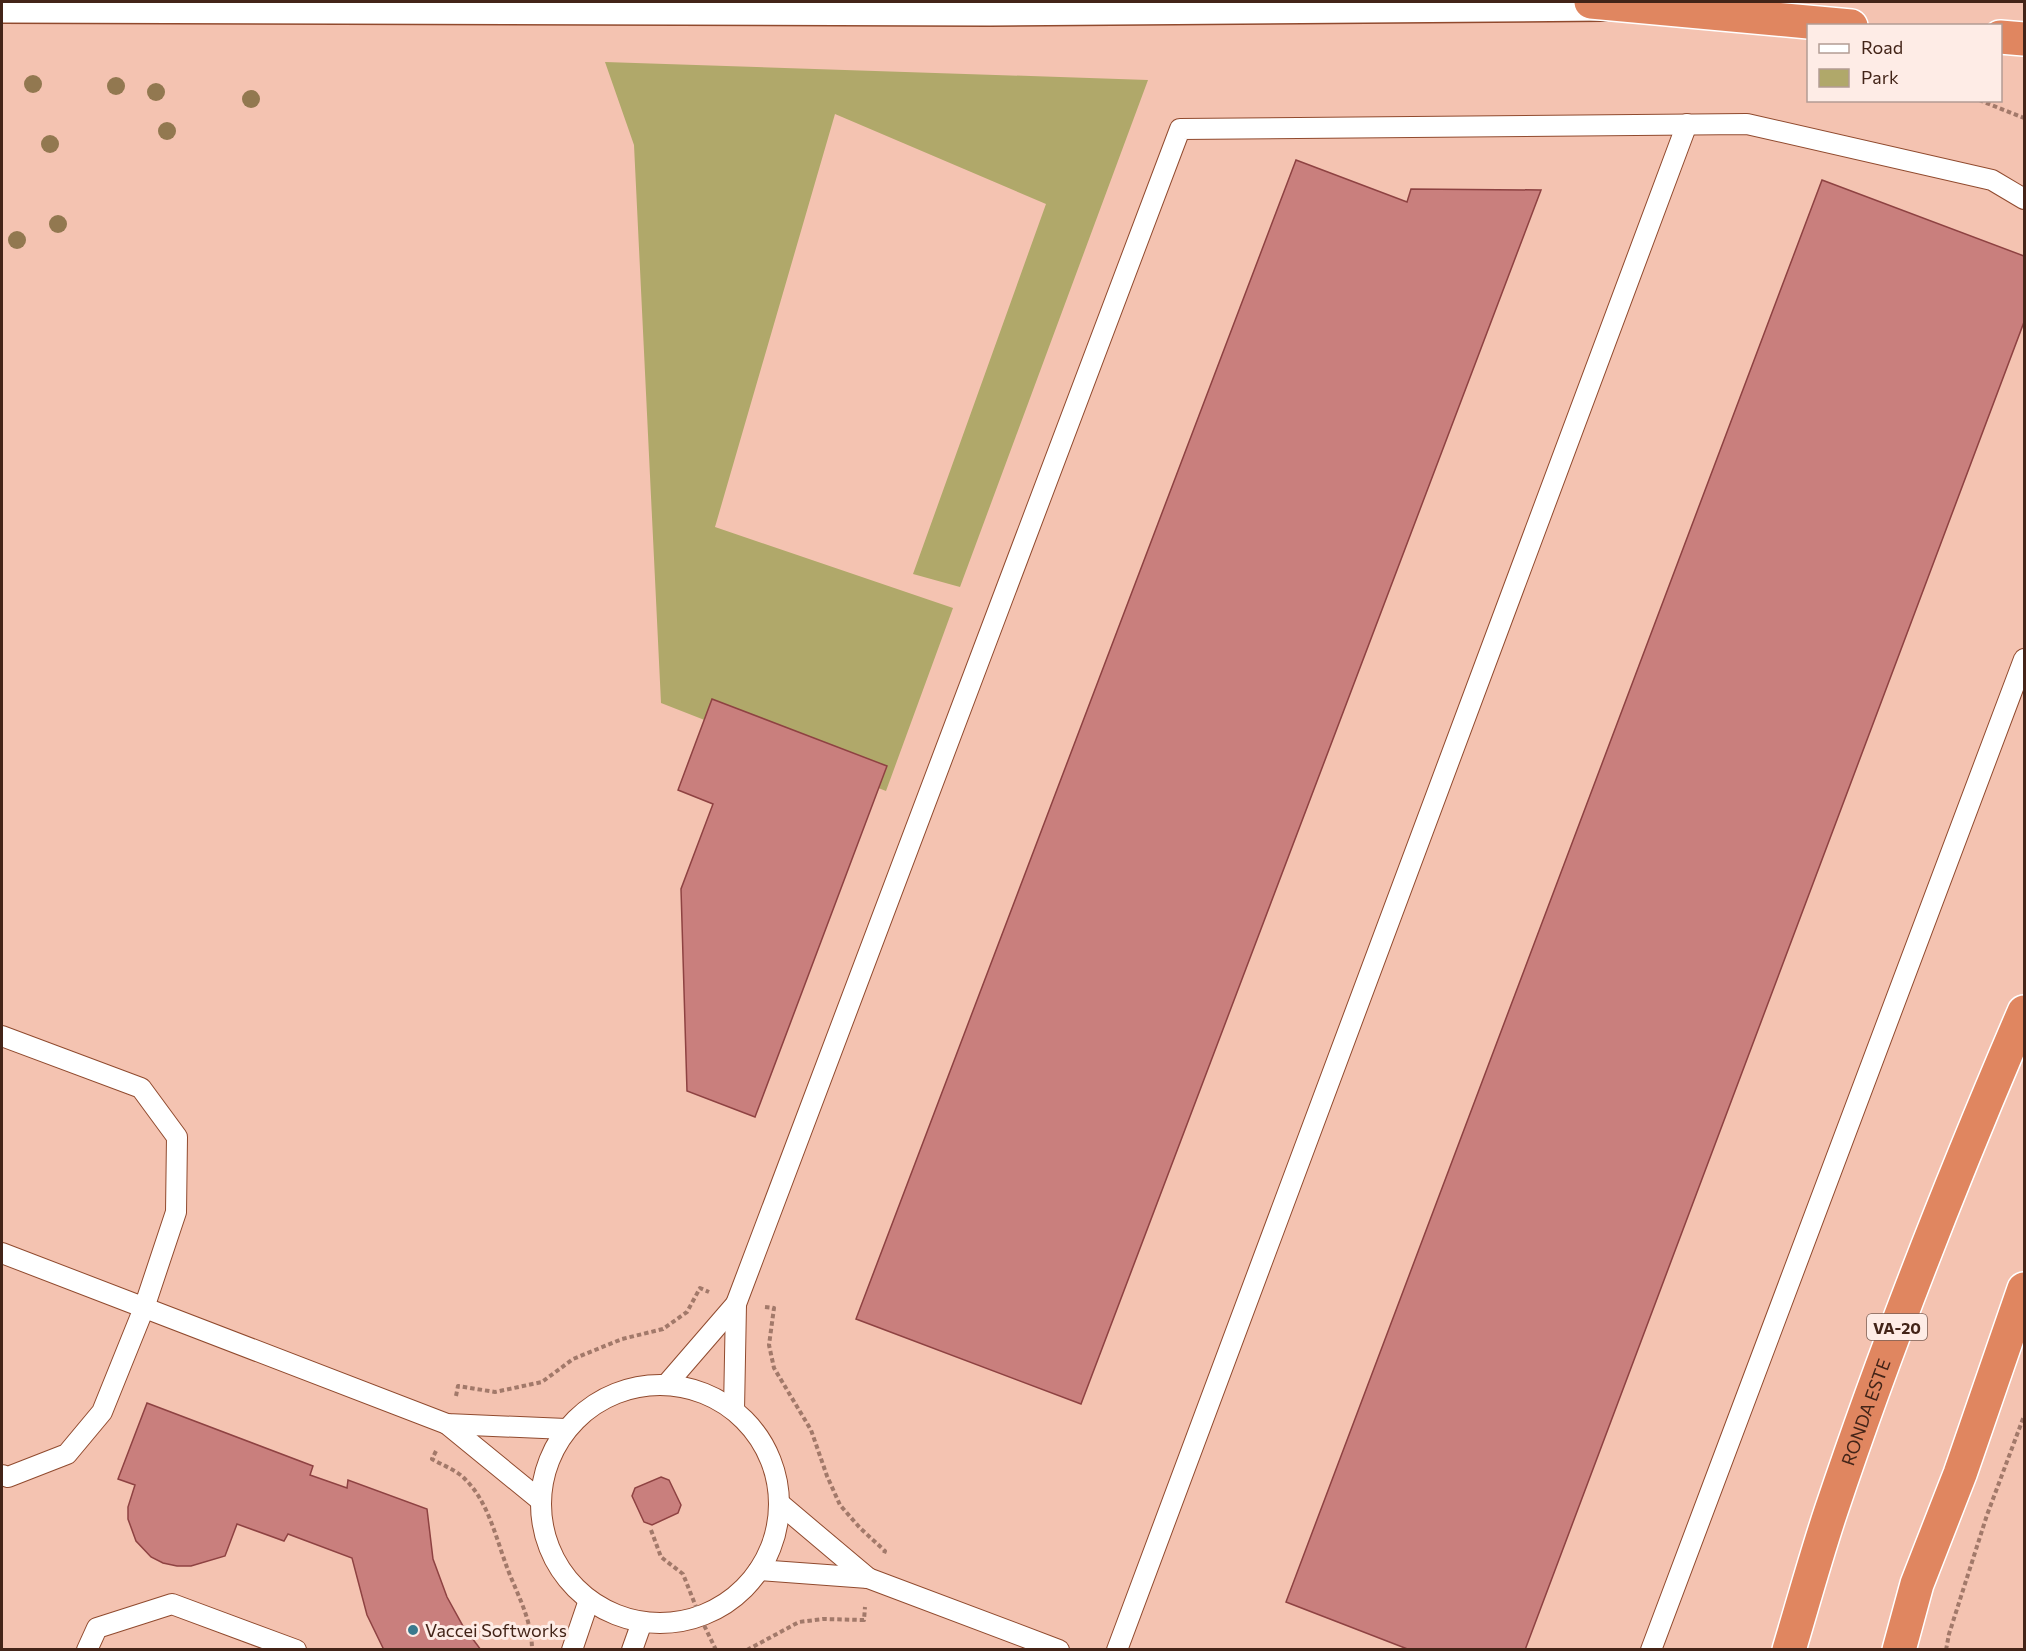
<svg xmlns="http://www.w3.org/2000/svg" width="2026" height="1651" viewBox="0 0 2026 1651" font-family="Commissioner,sans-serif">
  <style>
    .green { fill: #b0a86a }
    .building { fill: #c97f7d; stroke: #8e4242; stroke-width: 1.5 }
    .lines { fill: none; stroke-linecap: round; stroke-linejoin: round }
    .service-casing { stroke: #904a2e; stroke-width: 22 }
    .minor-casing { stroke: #904a2e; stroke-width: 36 }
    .trunk-casing { stroke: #fff; stroke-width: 36 }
    .path { stroke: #a2796a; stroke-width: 4; stroke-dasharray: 4.5 3; stroke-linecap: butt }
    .service { stroke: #fff; stroke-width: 20 }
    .minor { stroke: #fff; stroke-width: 33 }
    .trunk { stroke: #e08660; stroke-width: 33 }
    .tree { fill: #927850 }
    .poi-dot { fill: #3a798d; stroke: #feece6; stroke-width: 2 }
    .labels { text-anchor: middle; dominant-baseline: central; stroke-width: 6; stroke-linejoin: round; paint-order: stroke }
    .shield { fill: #feece6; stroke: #7b6056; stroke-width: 1.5 }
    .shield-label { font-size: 16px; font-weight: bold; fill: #432418 }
    .street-label { font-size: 18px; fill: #432418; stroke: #feece6 }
    .poi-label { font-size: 18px; fill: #432418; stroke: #feece6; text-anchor: start }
  </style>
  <rect width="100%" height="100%" fill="#f4c3b1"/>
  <path class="green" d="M605,62l543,18 -188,507 -47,-13 133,-370 -211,-90 -120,413 238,81 -67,183 -225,-88 -27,-558z"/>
  <g class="building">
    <path d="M1296,160l111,42 4,-13 130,1 -460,1214 -225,-85z"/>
    <path d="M1822,180l202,76v66l-499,1328h-115l-124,-48z"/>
    <path d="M712,699l175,67 -132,351 -68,-26 -6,-202 32,-85 -35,-14z"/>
    <path d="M147,1403l166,63 -3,9 37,13 1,-8 79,29 6,50 14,38 16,29 18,24h-97l-17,-35 -15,-57 -64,-24 -4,7 -47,-17 -12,32 -34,10h-14l-14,-3 -12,-6 -15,-16 -8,-22v-12l7,-22 -17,-6z"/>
    <path d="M661,1477l8,3 12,25 -3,8 -26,12 -8,-3 -12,-26 3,-8z"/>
  </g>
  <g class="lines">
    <g class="service-casing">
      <g id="service">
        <path d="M2,1036l139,52 36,49 -1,75 -32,96 -42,104 -35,42 -59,23 -6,-2"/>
        <path d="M2,1253l445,171 119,5"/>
        <path d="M666,1385l70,-81"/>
        <circle cx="660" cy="1504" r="119"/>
        <path d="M734,1410l2,-106 444,-1175 567,-5 245,56 32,19"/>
        <path d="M447,1424l93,76"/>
        <path d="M779,1503l89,75"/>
        <path d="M759,1570l109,8 191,72"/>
        <path d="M87,1650l10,-22 75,-24 124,46"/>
        <path d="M572,1650l17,-50"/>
        <path d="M632,1650l10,-28"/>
        <path d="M1117,1650l570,-1526"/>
        <path d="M1651,1650l373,-991"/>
      </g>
    </g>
    <g class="minor-casing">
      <path id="minor" d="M2,6l988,3 613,-5"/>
    </g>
    <g class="trunk-casing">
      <g id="trunk">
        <path d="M1591,2l260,24"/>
        <path d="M2000,37l24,2"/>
        <path id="s1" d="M1789,1650c14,-47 27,-94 42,-139 57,-170 123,-336 193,-499"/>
        <path d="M1899,1650l18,-66 43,-110 64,-185"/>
      </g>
    </g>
    <g class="path">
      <path d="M1979,100l45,18"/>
      <path d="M765,1307l9,1 -5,37 5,23 37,62 16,46 13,29 20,23 25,23 -2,5"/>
      <path d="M456,1396l2,-10 37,6 47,-10 31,-23 49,-20 41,-10 24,-17 13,-24 9,4"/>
      <path d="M436,1451l-4,8c10,6 24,11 32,19 25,24 32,61 44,92 10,26 24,50 24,80"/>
      <path d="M651,1530l10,27 22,17 17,43 16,33"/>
      <path d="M747,1650l52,-28 24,-3 41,1 1,-13"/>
      <path d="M1946,1650l3,-16 38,-119 37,-99"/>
    </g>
    <use href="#service" class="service"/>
    <use href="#minor" class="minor"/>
    <use href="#trunk" class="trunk"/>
  </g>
  <g class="tree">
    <circle cx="33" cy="84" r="9"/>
    <circle cx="116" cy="86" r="9"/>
    <circle cx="156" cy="92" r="9"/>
    <circle cx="251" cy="99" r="9"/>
    <circle cx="167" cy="131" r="9"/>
    <circle cx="50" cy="144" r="9"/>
    <circle cx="58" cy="224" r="9"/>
    <circle cx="17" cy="240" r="9"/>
  </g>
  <circle class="poi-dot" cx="413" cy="1630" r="6"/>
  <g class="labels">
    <rect class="shield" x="1867" y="1314" width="60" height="26" rx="4.5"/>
    <g class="shield-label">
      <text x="1897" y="1327">VA-20</text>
    </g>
    <g class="street-label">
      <text stroke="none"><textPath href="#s1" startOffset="250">RONDA ESTE</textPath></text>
    </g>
    <g class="poi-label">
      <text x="425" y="1630">Vaccei Softworks</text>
    </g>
  </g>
  <rect width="2026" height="1651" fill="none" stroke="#432418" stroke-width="6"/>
  <rect x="1807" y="24" width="195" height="78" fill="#feece6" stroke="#b39c94" stroke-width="1.5"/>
  <rect x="1819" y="44" width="30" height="9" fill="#ffffff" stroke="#b39c94" stroke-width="1.5"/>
  <text x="1861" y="54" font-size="18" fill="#432418">Road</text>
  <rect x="1819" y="69" width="30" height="18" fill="#b0a86a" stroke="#b39c94" stroke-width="1.5"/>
  <text x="1861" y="84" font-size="18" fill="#432418">Park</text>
</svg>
